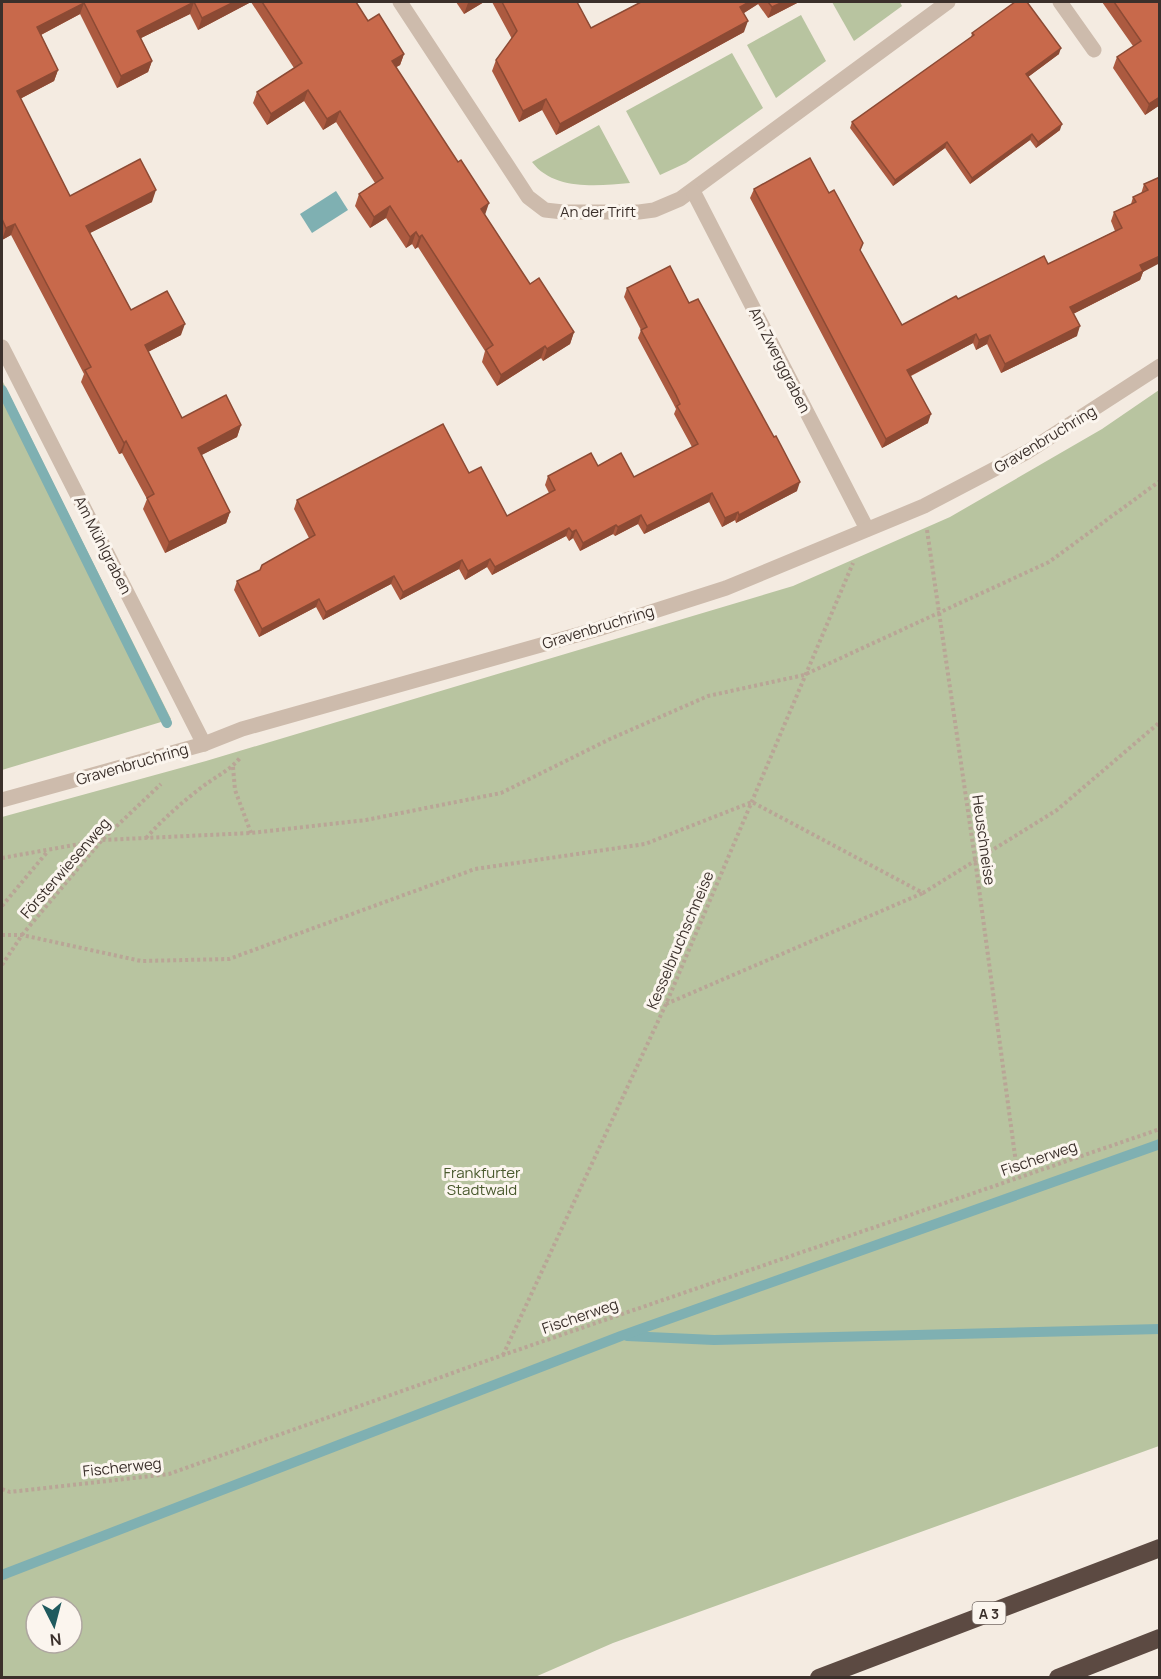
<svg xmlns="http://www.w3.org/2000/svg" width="1161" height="1679" viewBox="0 0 1161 1679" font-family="Manrope,sans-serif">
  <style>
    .green { fill: #b8c4a0; fill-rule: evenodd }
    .water { fill: #7fb0b2 }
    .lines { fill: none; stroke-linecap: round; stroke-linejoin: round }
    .stream { stroke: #7fb0b2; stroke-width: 10 }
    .path { stroke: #b9a596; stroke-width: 4; stroke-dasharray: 3 3; stroke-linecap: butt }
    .minor { stroke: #cdbbac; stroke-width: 15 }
    .highway { stroke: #5c4a42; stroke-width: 18 }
    .wall { fill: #ac5a40 }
    .shaded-wall { fill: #8c4a34 }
    .building { fill: #c8694b; stroke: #8c4a34; stroke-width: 1.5 }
    .labels { text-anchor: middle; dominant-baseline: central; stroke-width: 6; stroke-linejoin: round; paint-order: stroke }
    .shield { fill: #fbf5ee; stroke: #756b66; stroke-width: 1.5 }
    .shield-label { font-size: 14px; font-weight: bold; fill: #3b302b }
    .street-label { font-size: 15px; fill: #3b302b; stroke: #fbf5ee }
    .park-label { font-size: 15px; fill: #4a5a2e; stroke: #fbf5ee }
  </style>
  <rect width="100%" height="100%" fill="#f4ebe1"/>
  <g class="green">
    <path d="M832,2h68l2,4 -48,35z"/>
    <path d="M801,15l25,46 -50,37 -29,-53z"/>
    <path d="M732,53l31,55 -77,55 -26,12 -34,-64z"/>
    <path d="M599,125l31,58c-32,3 -76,8 -98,-21z"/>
    <path d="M2,380l169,339 -169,51z"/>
    <path d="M1159,390v1056l-546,197 -78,34h-533v-860l204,-56 587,-175 157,-69 152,-88zM36,1607h36v36h-36z"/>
  </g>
  <path class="water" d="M336,191l12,19 -36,23 -12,-19z"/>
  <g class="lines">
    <g class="stream">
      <path d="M2,390l165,333"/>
      <path d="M627,1336l87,4 446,-11"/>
      <path d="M2,1575l619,-239 539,-192"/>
    </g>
    <g class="path">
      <path d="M927,530l48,329 43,319"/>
      <path d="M233,767l2,23 16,43"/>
      <path d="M146,838c17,-19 35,-35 56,-51 13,-10 27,-16 38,-29"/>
      <path d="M2,858l100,-18 149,-7 115,-13 135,-27 109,-54 98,-43 96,-21 245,-113 111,-81"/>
      <path d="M2,906l46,-55"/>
      <path d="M2,935h20l119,26 88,-2 246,-90 170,-25 107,-42 171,91 134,-83 103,-88"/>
      <path d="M2,965l20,-30 80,-95 59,-56"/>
      <path d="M666,1004l257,-111"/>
      <path d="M503,1355l163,-351 187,-441"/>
      <path d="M2,1489l8,3 159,-18 334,-119 657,-226"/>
    </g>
    <g class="minor">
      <path d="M400,2l128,195 17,13 18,2h76l15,-2 26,-11 268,-197"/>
      <path d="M1060,2l34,48"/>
      <path d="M693,191l174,338"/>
      <path d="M2,347l202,397"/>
      <path d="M2,800l202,-56 38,-15 356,-100 128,-41 198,-82 103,-54 133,-86"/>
    </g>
    <g class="highway">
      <path d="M819,1678l341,-130"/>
      <path d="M1058,1678l102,-40"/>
    </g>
  </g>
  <g class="wall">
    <path d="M2,2h249l-53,28 -8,-16 -49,24 11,23 -4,11 -31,16 -37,-74 -39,21 17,35 -4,11 -34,18 50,97 82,6 -62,31 41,77 50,25 -33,17 34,66 59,7 -4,12 -36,18 29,57 -4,11 -61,30 -22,-44 4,-10 -25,-46 -3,1 -38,-72 3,-8 -36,-69 -37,-70 -9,5z"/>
    <path d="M251,2h105l12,19 36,33 -4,11 -4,2 89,148 45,69 44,48 -4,12 -27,17 -2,-3 -44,28 -15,-24 3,-11 -67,-104 -3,2 -3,-5 -6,4 -20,-30 -16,10 -15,-22 4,-12 16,-11 -39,-61 -13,8 -19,-29 -37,24 -14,-22 4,-11 37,-24z"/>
    <path d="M456,2h28l-20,12z"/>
    <path d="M492,2h85l14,26 50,-26h158l-31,16 -10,-14 -14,9v19l-188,103 -14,-25 -23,12 -27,-51 4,-11 16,-21z"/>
    <path d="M1102,2h58v103l-15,10 -32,-47 4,-11 16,-11z"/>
    <path d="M972,33l87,21 -31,23 32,53 -24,18 -6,-8 -60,44 -25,-36 -52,38 -43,-58 2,-6 119,-84z"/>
    <path d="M1160,177l-17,95 -3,8 -67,34 4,22 -76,37 -14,-29 -11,6 -3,-7 -62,33 17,47 -46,25 -132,-250 4,-9 75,4 34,50 -3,8 42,74 56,-26 90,-35 67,-33 -4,-10 3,-9 17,-8 2,-7 8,-3 3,-10z"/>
    <path d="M627,288l62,15 108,188 -61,32 -1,-3 -13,7 -13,-25 -65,32 -6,-10 -23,12 -2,-2 -33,17 -7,-13 -4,3 -3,-5 -74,39 -5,-8 -22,13 -6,-11 -59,31 -9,-16 -68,36 -7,-13 -57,30 -25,-47 3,-9 23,-11 49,-32 -15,-29 3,-9 172,-27 38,43 42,-23 -4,-8 3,-9 50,-10 36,11 58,-30 -18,-33 2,-5 -3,-6 -35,-65 3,-8 -17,-33z"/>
  </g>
  <g class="shaded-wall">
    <path d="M194,2l-4,12 -57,28 4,-11z"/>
    <path d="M234,2h17l-53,28 4,-12z"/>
    <path d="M471,2h13l-20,12 4,-11z"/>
    <path d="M749,2h10l-1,2 -22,14 4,-11z"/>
    <path d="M783,2h16l-31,16 4,-11z"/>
    <path d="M84,3l-4,11 -47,25 4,-12z"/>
    <path d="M748,21l-4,11 -188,103 4,-11z"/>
    <path d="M1061,48l-2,6 -35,26 2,-6z"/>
    <path d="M404,54l-4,11 -12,7 4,-11z"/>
    <path d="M152,61l-4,11 -31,16 4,-12z"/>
    <path d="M58,70l-4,11 -42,22 5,-12z"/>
    <path d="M308,90l-4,11 -37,24 4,-11z"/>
    <path d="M1160,97v8l-15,10 4,-11z"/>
    <path d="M546,99l-4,11 -23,12 4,-11z"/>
    <path d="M340,111l-4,11 -13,8 4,-11z"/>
    <path d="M1062,124l-2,6 -24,18 2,-6z"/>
    <path d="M1032,134l-2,6 -60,44 2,-6z"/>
    <path d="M947,142l-2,6 -52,38 2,-6z"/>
    <path d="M156,190l-4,12 -70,35 4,-11z"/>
    <path d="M489,203l-4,12 -4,-6z"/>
    <path d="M390,206l-4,12 -16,10 4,-11z"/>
    <path d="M15,224l-4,11 -9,5 4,-12z"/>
    <path d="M416,232l-4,12 -6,4 4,-11z"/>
    <path d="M422,235l-4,12 -3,2 4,-12z"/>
    <path d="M1160,256v7l-17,9 -3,8 -73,37 3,-10 70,-42z"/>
    <path d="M185,324l-4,11 -41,21 5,-11z"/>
    <path d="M1080,326l-3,10 -76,37 4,-9z"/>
    <path d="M574,332l-4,12 -27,17 4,-12z"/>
    <path d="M976,334l-3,9 -69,36 3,-9z"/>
    <path d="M990,335l-3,9 -11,6 3,-10z"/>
    <path d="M545,346l-4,12 -44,28 4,-11z"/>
    <path d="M931,414l-3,9 -46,25 4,-9z"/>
    <path d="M241,425l-4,12 -43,22 4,-11z"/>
    <path d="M126,441l-4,12 -3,1 5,-11z"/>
    <path d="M800,482l-3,9 -61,32 3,-8z"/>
    <path d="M712,493l-3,9 -65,32 3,-8z"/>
    <path d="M230,512l-4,11 -61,30 4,-11z"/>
    <path d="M738,512l-3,8 -13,7 3,-9z"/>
    <path d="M641,515l-3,9 -23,12 3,-9z"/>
    <path d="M616,525l-3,9 -33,17 3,-8z"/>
    <path d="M569,528l-3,8 -74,39 3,-8z"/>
    <path d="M576,530l-3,8 -4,3 3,-9z"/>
    <path d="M490,559l-3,8 -22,13 3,-9z"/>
    <path d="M462,560l-3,9 -59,31 3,-8z"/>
    <path d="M394,576l-3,8 -68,36 3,-8z"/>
    <path d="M319,599l-3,8 -57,30 3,-8z"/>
  </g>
  <g class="building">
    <path d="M2,2h232l-32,16 -8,-16 -57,29 15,30 -31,15 -37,-73 -47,24 21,43 -41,21 53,105 70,-37 16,31 -70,36 45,84 36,-19 18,33 -40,21 37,73 44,-23 15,30 -43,23 32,64 -61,30 -22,-44 7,-4 -28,-53 -2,2 -39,-73 6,-3 -39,-73 -37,-70 -9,4 -4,-9z"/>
    <path d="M262,2h94l12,19 11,-7 25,40 -12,7 66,101 3,-2 28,43 -8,6 49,75 9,-6 35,54 -27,17 -2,-3 -44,29 -15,-25 7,-5 -71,-110 -3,2 -3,-5 -6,5 -20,-31 -16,11 -15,-23 24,-16 -43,-67 -13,8 -19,-29 -37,24 -14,-22 45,-29z"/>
    <path d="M502,2h75l14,26 50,-26h108l-9,5 8,14 -188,103 -14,-25 -23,12 -27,-51 21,-29z"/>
    <path d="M768,2h15l-11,5z"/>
    <path d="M1015,2h12l34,46 -35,26 36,50 -24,18 -6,-8 -60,44 -25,-36 -52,38 -43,-58 122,-87 -2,-2z"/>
    <path d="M1114,2h46v95l-11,7 -32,-47 24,-16z"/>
    <path d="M810,158l19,35 5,-3 29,53 -3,7 42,75 54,-29 2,3 86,-43 4,8 74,-36 -8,-16 22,-10 -3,-5 15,-7 -4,-6 16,-7v79l-20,9 3,6 -73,36 10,19 -75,38 -15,-29 -11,5 -3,-6 -69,36 24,44 -45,25 -132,-250z"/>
    <path d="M670,266l19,37 9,-4 76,138 2,-1 24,46 -61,33 -1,-3 -13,6 -13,-25 -65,33 -6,-11 -23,12 -2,-2 -33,18 -7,-13 -4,2 -3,-4 -74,39 -5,-8 -22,12 -6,-11 -59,32 -9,-16 -68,36 -7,-13 -57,30 -25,-48 23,-11 2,-5 53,-30 -18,-35 146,-76 26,49 12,-6 26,49 48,-26 -7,-14 43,-23 7,13 23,-13 13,24 64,-33 -21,-38 3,-2 -4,-9 -35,-65 6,-3 -20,-39z"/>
  </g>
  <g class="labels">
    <rect class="shield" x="972.5" y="1602" width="33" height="22" rx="4.5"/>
    <g class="shield-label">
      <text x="989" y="1613">A 3</text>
    </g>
    <g class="street-label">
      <text x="598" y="211">An der Trift</text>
      <text transform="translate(780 360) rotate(63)">Am Zwerggraben</text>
      <text transform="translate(1045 439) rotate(-31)">Gravenbruchring</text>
      <text transform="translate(103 545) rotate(63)">Am Mühlgraben</text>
      <text transform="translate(598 627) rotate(-17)">Gravenbruchring</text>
      <text transform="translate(132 764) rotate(-16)">Gravenbruchring</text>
      <text transform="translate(984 840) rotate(82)">Heuschneise</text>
      <text transform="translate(65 868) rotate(-49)">Försterwiesenweg</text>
      <text transform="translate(680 940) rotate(-67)">Kesselbruchschneise</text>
      <text transform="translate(1039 1158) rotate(-19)">Fischerweg</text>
      <text transform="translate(580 1316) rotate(-19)">Fischerweg</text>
      <text transform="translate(122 1467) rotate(-6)">Fischerweg</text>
    </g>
    <g class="park-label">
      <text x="482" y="1172">Frankfurter<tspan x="482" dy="17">Stadtwald</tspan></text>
    </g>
  </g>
  <rect width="1161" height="1679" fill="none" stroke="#3b302b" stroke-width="6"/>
  <g transform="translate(54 1625) rotate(174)"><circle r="28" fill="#fbf5ee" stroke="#aea6a0" stroke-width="1.5"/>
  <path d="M0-4.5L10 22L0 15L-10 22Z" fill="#1f5a5e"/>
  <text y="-9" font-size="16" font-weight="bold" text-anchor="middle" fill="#3b302b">N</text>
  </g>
</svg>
